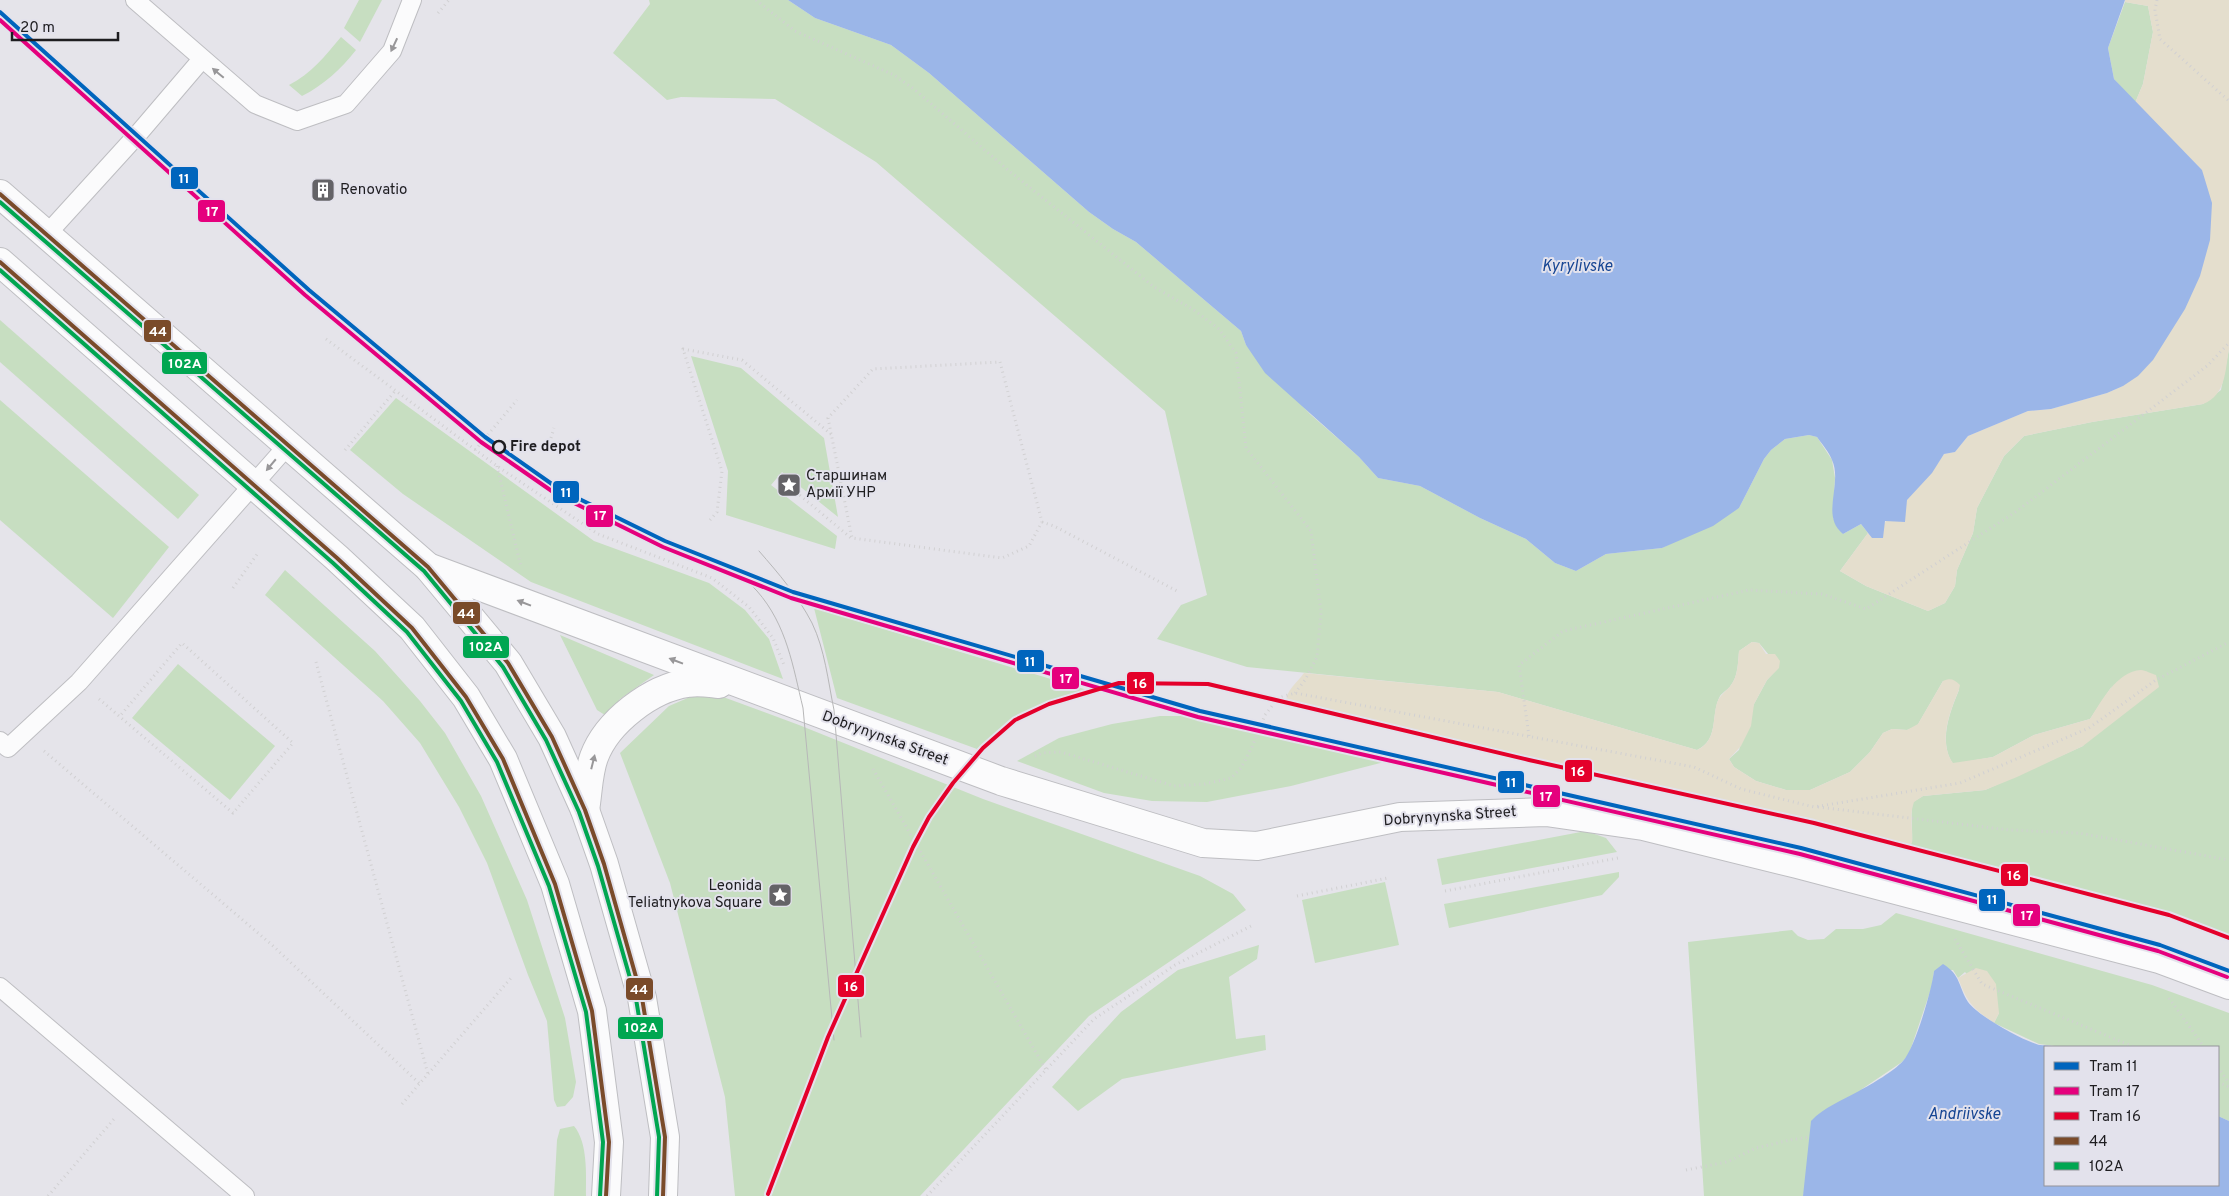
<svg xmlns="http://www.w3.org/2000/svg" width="2229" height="1196" viewBox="0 0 2229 1196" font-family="Overpass,sans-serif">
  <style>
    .green { fill: #c7dec1 }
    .sand { fill: #e4decd }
    .water { fill: #9bb6e8 }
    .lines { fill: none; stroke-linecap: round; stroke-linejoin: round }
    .service-casing { stroke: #bebec2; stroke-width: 20 }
    .minor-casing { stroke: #bebec2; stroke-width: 30 }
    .secondary-casing { stroke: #bebec2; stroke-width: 30 }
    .path { stroke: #d1d0d2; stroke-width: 3; stroke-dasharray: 1 4; stroke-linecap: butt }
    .service { stroke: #fbfbfc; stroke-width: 18 }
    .minor { stroke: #fbfbfc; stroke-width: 28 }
    .secondary { stroke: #fbfbfc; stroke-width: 28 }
    .tram { stroke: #b7b7b8; stroke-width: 1 }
    .bus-1-casing { stroke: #e3e2ec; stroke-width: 8 }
    .bus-2-casing { stroke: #e3e2ec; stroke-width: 8 }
    .bus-1 { stroke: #7a4b2a; stroke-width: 4 }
    .bus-2 { stroke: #00a651; stroke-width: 4 }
    .tram-1-casing { stroke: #e3e2ec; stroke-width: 8 }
    .tram-2-casing { stroke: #e3e2ec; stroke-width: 8 }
    .tram-3-casing { stroke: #e3e2ec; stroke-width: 8 }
    .tram-1 { stroke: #0065bd; stroke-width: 4 }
    .tram-2 { stroke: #e5007d; stroke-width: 4 }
    .tram-3 { stroke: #e4002b; stroke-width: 4 }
    .oneway { fill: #989799 }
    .stop-dot { fill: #e3e2ec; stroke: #1e1d20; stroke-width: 2.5 }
    .labels { text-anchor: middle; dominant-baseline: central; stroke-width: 4; stroke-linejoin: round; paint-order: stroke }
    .poi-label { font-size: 15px; fill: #1e1d20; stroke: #e3e2ec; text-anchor: start }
    .stop-label { font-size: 15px; font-weight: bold; fill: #1e1d20; stroke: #e3e2ec; text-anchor: start }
    .street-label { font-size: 15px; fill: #1e1d20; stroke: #e3e2ec }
    .water-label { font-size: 16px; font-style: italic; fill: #164593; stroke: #e3e2ec }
    .line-badge { stroke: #e3e2ec; stroke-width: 2 }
    .badge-label { font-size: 14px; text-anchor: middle; font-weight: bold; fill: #fff }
  </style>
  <rect width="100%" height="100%" fill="#e5e4ea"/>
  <g class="green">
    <path d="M359,0h23l-22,42 -16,-14z"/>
    <path d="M649,0h139l27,18 76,27 38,28 160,139 24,17 23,13 105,89 5,14 64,69 49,43 19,21 42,8 60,32 46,21 29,24 21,8 30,-17 56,-6 77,-40 25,-49 7,-9 14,-11 24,-4 8,2 15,23 3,18 -2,40 10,16 18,-10 7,9 -28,38 26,15 62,25 17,-8 10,-17 2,-16 16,-37 4,-25 27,-52 20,-20 68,-14 111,-18 18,-14 8,-41v590l-60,-24 -264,-69 7,-3c1,-15 -2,-28 1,-41l10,-6 62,-6 98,-44 29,-60 -22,33 -56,16 -41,22 -40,7c-15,-23 -3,-52 6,-74l-16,-9 -26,45 -10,4 -15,-1 -9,4 -13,19 -20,20 -40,18h-24l-30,-9 -22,-14 -5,-8 10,-9 15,-46 13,-24 12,-13 -20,-24 -7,-1 -13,9c-1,11 -1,25 -8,34 -2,4 -8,7 -11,11 -10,18 0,43 -23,54l-199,-58 -251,-25 -90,-28 24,-34 26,-10 -42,-184 -289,-249 -101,-63 -94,-2 -14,3 -54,-47 37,-49z"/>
    <path d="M2125,2l23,4 5,26 -10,52 -8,19 -21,-24 -6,-31z"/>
    <path d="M341,37l15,13c-15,19 -32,35 -54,46l-13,-11c22,-11 36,-29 52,-48z"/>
    <path d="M0,320l199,175 -21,24 -178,-157z"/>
    <path d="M691,356l50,12 83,70 14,79 -56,-45 -11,13 66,51 -2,13 -109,-34 2,-44z"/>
    <path d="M396,398l198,143 115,42 36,27 24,29 14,40 -252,-97 -128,-88 -53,-44z"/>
    <path d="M0,400l169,147 -56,71 -113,-98z"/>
    <path d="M285,570l90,81 45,50 25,32 36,63 46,104 38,118 11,64 -3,15 -8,9 -8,1 -3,-7 -7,-79 -19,-46 -41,-112 -28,-56 -39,-64 -37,-42 -118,-106z"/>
    <path d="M814,608l280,84 -45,12 -36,15 -36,30 -140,-51z"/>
    <path d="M560,635l94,40 -34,24 -12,18 -11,-7z"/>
    <path d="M178,664l97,82 -45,54 -98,-82z"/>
    <path d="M697,694h18l84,31 184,74 217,77 33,18 13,16 -157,106 -169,180h-185l-10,-99 -55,-214 -50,-130 49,-47z"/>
    <path d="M1160,716h49l183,44 -101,26 -84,16 -55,-1 -48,-8 -87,-32 42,-23 53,-14z"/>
    <path d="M1586,831l20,7 11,14 -175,33 -5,-26z"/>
    <path d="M1619,872v5l-17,18 -153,33 -5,-24z"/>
    <path d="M1385,882l14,63 -84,18 -13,-63z"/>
    <path d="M1896,913l256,72 77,28v108l-11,-5v-69h-155l-24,-3 -45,-21 5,-10 -34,-41 -7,6 -5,-8 -19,1 -2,15 -23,68 -7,8 -40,27 -57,100 -2,7h-99l-16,-254 104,-12 6,6 10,4 16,-1 12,-10h27l18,-4z"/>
    <path d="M1259,945l-2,14 -28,18 7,62 29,-4 1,15 -144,29 -44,32 -26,-24 69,-75 57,-42z"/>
    <path d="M574,1126c14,17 12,48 12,70h-32l3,-56 3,-11z"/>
  </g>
  <g class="sand">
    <path d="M2125,0h104v349c-4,22 -3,46 -26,55l-111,18 -68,14 -20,20 -27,52 -4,25 -16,37 -2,16 -10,17 -17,8 -62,-25 -26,-15 28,-38 4,5c22,-29 52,-52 72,-84l11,-2 13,-16 60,-25 23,-2 56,-16 16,-7 79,-216 -67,-67 8,-19 10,-52 -5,-26 -23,-4z"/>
    <path d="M1752,642l7,1 7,11h9l5,7 -1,7 -12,12 -13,24 -3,22 -10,20 -12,13 5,8 22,14 30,9h24l40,-18 20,-20 13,-19 9,-4 15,1 11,-6 25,-43c7,-3 11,-2 17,4 -1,7 -5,13 -7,20 -7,18 -12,42 0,58l40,-6 41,-22 56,-16c11,-17 27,-48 51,-49 4,0 11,4 15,5l3,12 -76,59 -66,31 -32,13 -62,6 -9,6c-5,13 -1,27 -2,41l-7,3 -619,-142c-1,-13 11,-21 18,-31l194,19 199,58c20,-9 15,-30 20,-47 3,-9 10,-12 14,-18 7,-9 7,-23 8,-34z"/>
    <path d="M1976,968l11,3 9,13 3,29 -5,10c-23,-16 -26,-20 -36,-45z"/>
  </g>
  <g class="water">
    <path d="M788,0h1337l-17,48 6,31 88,91 10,33 -2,37 -10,36 -15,33 -32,51 -15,16 -15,10 -16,7 -56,16 -23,2 -60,25 -13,16 -11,2 -12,19 -25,27 -2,22 -20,-1 -2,17h-11l-11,-14 -18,10c-23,-18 0,-50 -11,-74 -3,-8 -10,-16 -15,-23l-8,-2 -24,4 -14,11 -7,9 -25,49 -26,18 -51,22 -56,6 -30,17 -21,-8 -29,-24 -46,-21 -60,-32 -42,-8 -19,-21 -94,-84 -19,-28 -5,-14 -105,-89 -23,-13 -24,-17 -160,-139 -38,-28 -76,-27z"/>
    <path d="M1943,964c18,11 15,22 25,38 10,14 55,39 72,43 8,1 16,1 23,2h-18v138h173v-69l11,5v75h-426l8,-75c13,-14 32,-21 48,-30 13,-7 35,-20 44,-30 12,-13 29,-72 31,-90z"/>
  </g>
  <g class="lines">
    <g class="service-casing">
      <g id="service">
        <path d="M135,0l120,104 42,17 49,-17 46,-53 20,-51"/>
        <path d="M47,234l91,-100 64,-75"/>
        <path d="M0,741l8,7 71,-66 209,-237"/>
        <path d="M0,987l245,209"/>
      </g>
    </g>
    <g class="minor-casing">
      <g id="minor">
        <path d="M428,567l573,214 202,62 54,3 143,-29 146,-5 97,14 154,38 362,95 70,26"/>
        <path d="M585,810c3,-17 3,-37 9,-53 13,-35 57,-69 94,-74 10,-2 21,0 31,1"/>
      </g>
    </g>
    <g class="secondary-casing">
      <g id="secondary">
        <path d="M0,194l428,373 80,96 44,74 33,73 19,54 38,134 23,139 -2,59"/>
        <path d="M0,262l337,296 75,70 54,69 37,62 52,125 37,127 17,131 -3,54"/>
      </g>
    </g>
    <g class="path">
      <path d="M756,0l39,31 99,44 20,14 94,81 146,117 40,23 25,19 17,24 10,95 65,83 10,81 -4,45 -12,23 -10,13"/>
      <path d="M2157,0l-2,10 5,29 69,62"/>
      <path d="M438,13l11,-13"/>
      <path d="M326,339l171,127 101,68 114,44 37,29 24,31 11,27"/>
      <path d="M1000,362l42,160 -13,24 -27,12 -150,-20 -24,-120 45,-49z"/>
      <path d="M551,438l3,-10"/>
      <path d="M345,450l51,-60"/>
      <path d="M475,450l42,-50"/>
      <path d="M497,466l24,101"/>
      <path d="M796,492l55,46"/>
      <path d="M710,520l7,-8 5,-41 -39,-122 59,11 90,75"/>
      <path d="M1042,522l12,4 123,65"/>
      <path d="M233,588l25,-35"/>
      <path d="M316,662l112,412"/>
      <path d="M99,699l134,114 60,-70 -111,-100 -63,74"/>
      <path d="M1529,736l-10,-71 44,-34 186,-41 73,4 44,15 151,-98 190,-145 22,-23"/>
      <path d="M44,751l227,193 149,140"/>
      <path d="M1035,756l7,-3 19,-1 113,34 31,-2 26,-6 10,-10 11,-21 13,-32 7,-9 6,-8 17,-5 399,74 47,22 73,18 146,-24 129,-55 67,-48 73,-38"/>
      <path d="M873,769l173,301"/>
      <path d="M1818,807l191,23 70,3 150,27"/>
      <path d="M1445,891l173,-33"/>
      <path d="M1297,896l91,-18"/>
      <path d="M1955,939l27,45 152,63"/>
      <path d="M2169,998l35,49"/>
      <path d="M2218,1067l11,16"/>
      <path d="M2218,1082l11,5"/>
      <path d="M402,1104l109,-126"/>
      <path d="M1686,1170l41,-8 29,-14 34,-8 20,-3"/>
      <path d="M48,1196l66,-77"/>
      <path d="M927,1196l167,-177 81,-54 76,-39"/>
    </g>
    <use href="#service" class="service"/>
    <use href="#minor" class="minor"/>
    <use href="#secondary" class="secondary"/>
    <g class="tram">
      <path d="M759,551c20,23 39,45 53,72 13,27 16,58 22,87l27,327"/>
      <path d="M724,564c11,9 24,17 33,27 30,34 36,76 46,117l31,332"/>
    </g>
    <g class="bus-1-casing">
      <g id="bus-1">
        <path d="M0,194l428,373 80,96 44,74 33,73 19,54 38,134 23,139 -2,59"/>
        <path d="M0,262l337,296 75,70 54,69 37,62 52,125 37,127 17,131 -3,54"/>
      </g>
    </g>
    <g class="bus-2-casing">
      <g id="bus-2">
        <path d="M0,202l424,369 79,96 43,73 33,72 19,54 38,133 23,138 -2,59"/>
        <path d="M0,270l333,293 74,69 54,69 36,61 52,124 37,126 17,130 -3,54"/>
      </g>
    </g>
    <use href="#bus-1" class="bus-1"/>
    <use href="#bus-2" class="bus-2"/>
    <g class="tram-1-casing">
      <path id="tram-1" d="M0,12l309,278 176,147 74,52 106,52 128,51 407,119 601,137 359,97 69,26"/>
    </g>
    <g class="tram-2-casing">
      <path id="tram-2" d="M0,20l305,275 176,147 75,52 107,53 128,51 407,119 602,137 358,97 69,26"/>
    </g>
    <g class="tram-3-casing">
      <path id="tram-3" d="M768,1194l60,-157 85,-190 16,-30 24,-34 30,-35 32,-28 34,-16 70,-21 89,1 321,76 285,63 355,92 60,23"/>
    </g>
    <use href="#tram-1" class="tram-1"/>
    <use href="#tram-2" class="tram-2"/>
    <use href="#tram-3" class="tram-3"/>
  </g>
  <defs><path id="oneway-solid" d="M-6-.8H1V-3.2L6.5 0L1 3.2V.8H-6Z" transform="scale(1.25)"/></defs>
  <g class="oneway">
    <use href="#oneway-solid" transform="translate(394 45) rotate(115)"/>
    <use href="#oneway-solid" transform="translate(218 73) rotate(-140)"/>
    <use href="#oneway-solid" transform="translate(271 465) rotate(130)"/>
    <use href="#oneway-solid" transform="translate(524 603) rotate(-159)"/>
    <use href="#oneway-solid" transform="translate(676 661) rotate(-159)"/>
    <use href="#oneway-solid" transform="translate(593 762) rotate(-76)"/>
  </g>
  <defs>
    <g id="building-square" transform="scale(1.25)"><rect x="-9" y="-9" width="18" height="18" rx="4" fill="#646367" stroke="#e3e2ec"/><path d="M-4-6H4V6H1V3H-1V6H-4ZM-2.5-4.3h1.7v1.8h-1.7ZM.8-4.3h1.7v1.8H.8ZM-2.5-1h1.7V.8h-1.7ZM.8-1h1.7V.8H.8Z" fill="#fff"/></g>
    <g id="sight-square" transform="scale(1.25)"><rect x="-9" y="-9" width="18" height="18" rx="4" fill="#646367" stroke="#e3e2ec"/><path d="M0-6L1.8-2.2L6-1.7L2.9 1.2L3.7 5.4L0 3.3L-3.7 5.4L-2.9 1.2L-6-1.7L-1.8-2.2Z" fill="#fff"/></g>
  </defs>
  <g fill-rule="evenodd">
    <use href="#building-square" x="323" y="190"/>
    <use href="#sight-square" x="789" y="485"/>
    <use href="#sight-square" x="780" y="895"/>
  </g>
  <circle class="stop-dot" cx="499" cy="447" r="6"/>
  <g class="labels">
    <g class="poi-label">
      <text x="340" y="190">Renovatio</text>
      <text x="806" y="476">Старшинам<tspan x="806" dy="17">Армії УНР</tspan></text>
      <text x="762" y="886" text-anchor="end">Leonida<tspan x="762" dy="17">Teliatnykova Square</tspan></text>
    </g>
    <g class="stop-label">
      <text x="510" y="447">Fire depot</text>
    </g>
    <g class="street-label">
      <text transform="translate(885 739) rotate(20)">Dobrynynska Street</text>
      <text transform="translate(1450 817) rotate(-4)">Dobrynynska Street</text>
    </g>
    <g class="water-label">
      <text x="1577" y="267">Kyrylivske</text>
      <text x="1964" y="1115">Andriivske</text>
    </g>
  </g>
  <g class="line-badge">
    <rect x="170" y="166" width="29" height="24" rx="5" fill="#0065bd"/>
    <rect x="197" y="199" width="29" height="24" rx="5" fill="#e5007d"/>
    <rect x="143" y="319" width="29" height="24" rx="5" fill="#7a4b2a"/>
    <rect x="161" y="351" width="47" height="24" rx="5" fill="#00a651"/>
    <rect x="552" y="480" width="28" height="24" rx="5" fill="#0065bd"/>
    <rect x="585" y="504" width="29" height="24" rx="5" fill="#e5007d"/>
    <rect x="452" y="601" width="29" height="24" rx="5" fill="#7a4b2a"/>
    <rect x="462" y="635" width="48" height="24" rx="5" fill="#00a651"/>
    <rect x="1016" y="649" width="29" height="24" rx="5" fill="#0065bd"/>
    <rect x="1051" y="666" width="29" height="24" rx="5" fill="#e5007d"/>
    <rect x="1126" y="671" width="29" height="24" rx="5" fill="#e4002b"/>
    <rect x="1564" y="759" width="29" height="24" rx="5" fill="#e4002b"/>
    <rect x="1497" y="770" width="28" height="24" rx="5" fill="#0065bd"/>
    <rect x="1532" y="784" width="29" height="24" rx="5" fill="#e5007d"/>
    <rect x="2000" y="863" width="29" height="24" rx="5" fill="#e4002b"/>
    <rect x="1978" y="888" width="28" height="24" rx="5" fill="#0065bd"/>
    <rect x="2012" y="903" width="29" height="24" rx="5" fill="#e5007d"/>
    <rect x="837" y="974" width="28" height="24" rx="5" fill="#e4002b"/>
    <rect x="625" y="977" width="29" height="24" rx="5" fill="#7a4b2a"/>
    <rect x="617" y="1016" width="47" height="24" rx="5" fill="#00a651"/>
  </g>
  <g class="badge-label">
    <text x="184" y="183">11</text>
    <text x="212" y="216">17</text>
    <text x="158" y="336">44</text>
    <text x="185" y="368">102А</text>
    <text x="566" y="497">11</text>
    <text x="600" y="520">17</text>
    <text x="466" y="618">44</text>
    <text x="486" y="651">102А</text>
    <text x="1030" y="666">11</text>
    <text x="1066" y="683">17</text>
    <text x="1140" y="688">16</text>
    <text x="1578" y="776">16</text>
    <text x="1511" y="787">11</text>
    <text x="1546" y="801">17</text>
    <text x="2014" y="880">16</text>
    <text x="1992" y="904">11</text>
    <text x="2027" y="920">17</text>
    <text x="851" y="991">16</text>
    <text x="639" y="994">44</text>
    <text x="641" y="1032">102А</text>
  </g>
  <rect x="2044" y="1046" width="175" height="140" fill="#e3e2ec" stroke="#94939a"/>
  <rect x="2054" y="1062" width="25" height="8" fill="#0065bd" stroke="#94939a"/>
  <text x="2089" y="1071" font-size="15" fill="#1e1d20">Tram 11</text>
  <rect x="2054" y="1087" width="25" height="8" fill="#e5007d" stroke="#94939a"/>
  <text x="2089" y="1096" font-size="15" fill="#1e1d20">Tram 17</text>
  <rect x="2054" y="1112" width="25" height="8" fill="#e4002b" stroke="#94939a"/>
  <text x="2089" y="1121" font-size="15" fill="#1e1d20">Tram 16</text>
  <rect x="2054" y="1137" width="25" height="8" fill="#7a4b2a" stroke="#94939a"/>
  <text x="2089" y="1146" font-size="15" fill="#1e1d20">44</text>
  <rect x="2054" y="1162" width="25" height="8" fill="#00a651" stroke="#94939a"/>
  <text x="2089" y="1171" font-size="15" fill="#1e1d20">102А</text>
  <path d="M12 32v8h106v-8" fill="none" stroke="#1e1d20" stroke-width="2.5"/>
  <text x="20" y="32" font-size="15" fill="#1e1d20" stroke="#e3e2ec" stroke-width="4" paint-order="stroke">20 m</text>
</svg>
